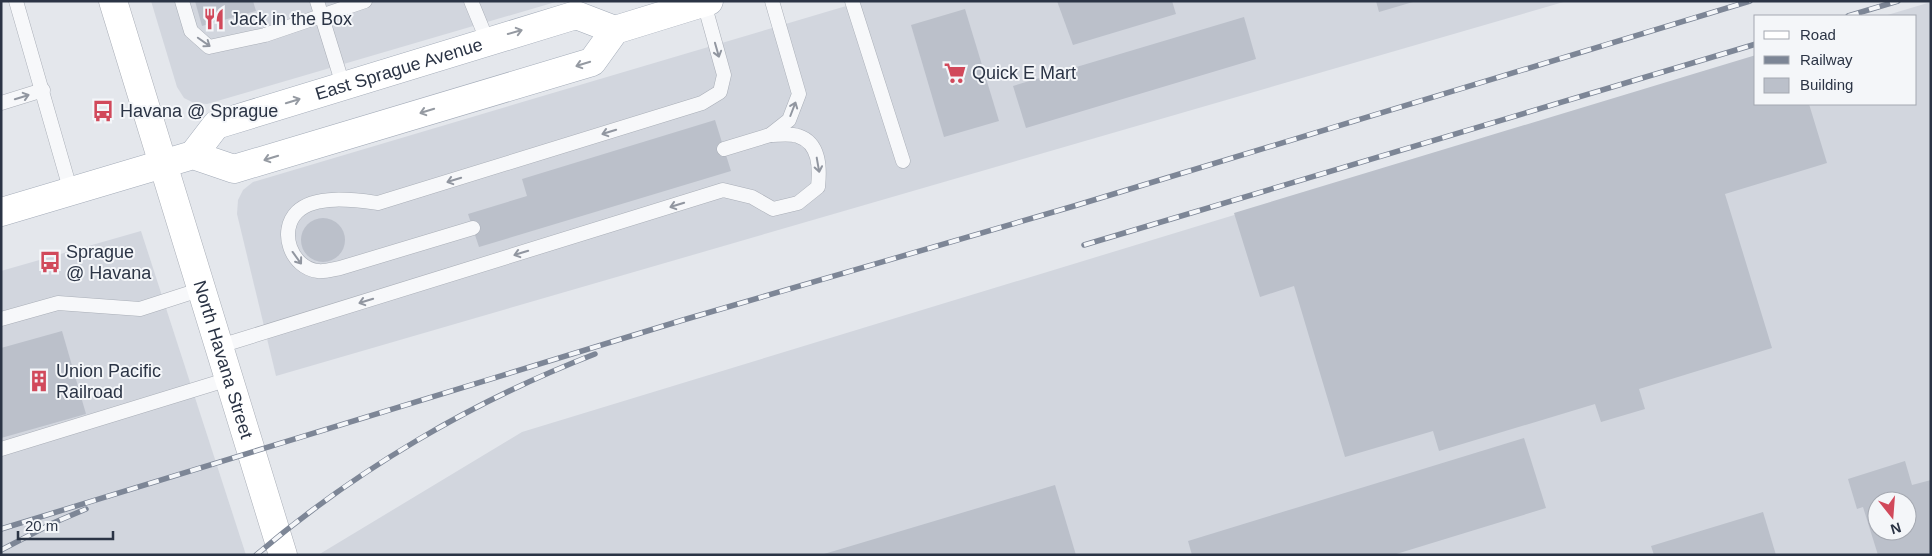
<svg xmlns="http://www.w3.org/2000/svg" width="1932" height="556" viewBox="0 0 1932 556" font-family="Helvetica,sans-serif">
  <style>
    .built { fill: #d2d6de; fill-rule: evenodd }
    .building { fill: #bbc0ca; fill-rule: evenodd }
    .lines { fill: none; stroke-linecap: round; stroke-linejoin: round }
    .lane-casing { stroke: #a9aeb7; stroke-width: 15 }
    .secondary-casing { stroke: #a9aeb7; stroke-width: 29 }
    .primary-casing { stroke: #a3abb8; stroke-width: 29 }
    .lane { stroke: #f7f8fa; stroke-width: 14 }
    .secondary { stroke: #fff; stroke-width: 28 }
    .primary { stroke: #fff; stroke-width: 28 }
    .rail-casing { stroke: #7d8696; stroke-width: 5.5 }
    .rail { stroke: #f4f6f9; stroke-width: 4; stroke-dasharray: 11; stroke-linecap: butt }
    .oneway { stroke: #959aa2 }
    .oneway2 { stroke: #9196a0 }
    .labels { text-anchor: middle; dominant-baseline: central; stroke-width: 4; stroke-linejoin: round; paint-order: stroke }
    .poi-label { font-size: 18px; fill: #2b3445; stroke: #f4f6f9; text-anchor: start }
    .street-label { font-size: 18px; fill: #2b3445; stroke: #f4f6f9 }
  </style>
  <rect width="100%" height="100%" fill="#e4e7ec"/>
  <g class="built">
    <path d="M151,1h408l-352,103 -13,-1 -10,-5 -7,-11z"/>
    <path d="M863,1h704l-1291,375 -39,-162 1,-14 5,-10 10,-8z"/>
    <path d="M1931,2v553h-1613l204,-123 1234,-376v48h160v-88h-32zM1877,501h30v30h-30z"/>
    <path d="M141,231l105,324h-245v-284z"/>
  </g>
  <g class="building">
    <path d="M195,1h58l3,10 -54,15z"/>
    <path d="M1057,1h115l4,13 -103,31z"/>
    <path d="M1376,1h37v1l-34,10z"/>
    <path d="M965,9l34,112 -55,16 -33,-112z"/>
    <path d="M1244,17l12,42 -230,69 -13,-42z"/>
    <path d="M1756,55v49h53l18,59 -102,31 47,154 -133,41 6,20 -44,13 -6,-18 -156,47 -6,-20 -88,26 -51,-171 -34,11 -26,-84z"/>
    <path d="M715,120l16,51 -252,76 -11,-33 59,-18 -5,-17z"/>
    <circle cx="323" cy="240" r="22"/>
    <path d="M62,331l24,83 -85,24v-90z"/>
    <path d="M1524,438l22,70 -153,47h-201l-4,-14z"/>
    <path d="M1905,461l7,24 19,-5v75h-53l-15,-48 -6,2 -9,-30zM1877,501h30v30h-30z"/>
    <path d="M1055,485l21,70h-252v-1z"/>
    <path d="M1763,512l13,43h-122l-3,-9z"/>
  </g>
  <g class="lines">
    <g class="lane-casing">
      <g id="lane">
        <path d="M16,1l55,191"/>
        <path d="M182,1l9,30 18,16 56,-12 100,-34"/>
        <path d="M317,1l26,84"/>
        <path d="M471,1l16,39"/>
        <path d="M852,1l51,160"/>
        <path d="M1,103l42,-13"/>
        <path d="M724,149l46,-14 19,-15 10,-26 -27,-93"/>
        <path d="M473,228l-133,40c-6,1 -16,4 -22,3 -27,-3 -40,-40 -21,-59 18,-18 59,-12 81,-9l324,-100 18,-11 4,-17 -20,-72"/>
        <path d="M1,319l57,-16 82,6 62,-20"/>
        <path d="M220,346l503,-156 29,7 21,12 25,-6 20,-16c2,-19 2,-44 -20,-51 -8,-3 -20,-1 -28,-1"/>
        <path d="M1,449l228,-70"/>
      </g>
    </g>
    <g class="secondary-casing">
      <g id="secondary">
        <path id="s1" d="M113,1l170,554"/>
      </g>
    </g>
    <g class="primary-casing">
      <g id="primary">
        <path id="s2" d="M193,155l23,-30 360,-110 39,15"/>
        <path d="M1,212l192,-57 41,14 358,-107 23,-32 94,-29"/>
      </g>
    </g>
    <use href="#lane" class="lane"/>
    <use href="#secondary" class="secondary"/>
    <use href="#primary" class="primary"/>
    <g class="rail-casing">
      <g id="rail">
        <path d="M1848,16l50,-15"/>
        <path d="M1084,245l672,-201"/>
        <path d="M1,529l682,-209 391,-114 676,-205"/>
        <path d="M1,550l52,-27 33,-14"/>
        <path d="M256,555c100,-85 217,-154 339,-201"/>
      </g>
    </g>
    <use href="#rail" class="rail"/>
  </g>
  <defs><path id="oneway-shaft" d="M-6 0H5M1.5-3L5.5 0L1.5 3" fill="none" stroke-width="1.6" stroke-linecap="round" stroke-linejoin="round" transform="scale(1.25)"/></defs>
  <g class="oneway">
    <use href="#oneway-shaft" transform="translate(515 32) rotate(-16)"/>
    <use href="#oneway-shaft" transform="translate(583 64) rotate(163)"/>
    <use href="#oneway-shaft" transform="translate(293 101) rotate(-17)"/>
    <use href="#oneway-shaft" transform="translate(427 111) rotate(163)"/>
    <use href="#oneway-shaft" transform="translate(271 158) rotate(163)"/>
  </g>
  <g class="oneway2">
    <use href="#oneway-shaft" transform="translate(204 42) rotate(35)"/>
    <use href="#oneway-shaft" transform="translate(717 50) rotate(74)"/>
    <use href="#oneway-shaft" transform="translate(22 97) rotate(-17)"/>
    <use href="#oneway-shaft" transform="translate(793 109) rotate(-69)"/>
    <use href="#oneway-shaft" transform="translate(609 132) rotate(163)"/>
    <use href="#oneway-shaft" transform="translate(818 165) rotate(80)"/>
    <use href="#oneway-shaft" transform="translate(454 180) rotate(163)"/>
    <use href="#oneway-shaft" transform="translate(677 205) rotate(163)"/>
    <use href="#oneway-shaft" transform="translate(521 253) rotate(163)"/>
    <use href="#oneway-shaft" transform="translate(297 258) rotate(54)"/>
    <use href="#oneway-shaft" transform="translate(366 301) rotate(163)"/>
  </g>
  <defs>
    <g id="restaurant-bare" transform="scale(1.725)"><path d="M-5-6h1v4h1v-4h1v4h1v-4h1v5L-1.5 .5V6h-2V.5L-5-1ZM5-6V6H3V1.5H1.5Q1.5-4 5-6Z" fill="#d1495b" stroke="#f4f6f9" stroke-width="2.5" paint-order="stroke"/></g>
    <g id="supermarket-bare" transform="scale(1.725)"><path d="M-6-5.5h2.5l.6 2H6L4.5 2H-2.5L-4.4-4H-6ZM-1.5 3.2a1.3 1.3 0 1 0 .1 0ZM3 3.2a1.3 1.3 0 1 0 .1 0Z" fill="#d1495b" stroke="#f4f6f9" stroke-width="2.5" paint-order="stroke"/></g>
    <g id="bus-bare" transform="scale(1.725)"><path d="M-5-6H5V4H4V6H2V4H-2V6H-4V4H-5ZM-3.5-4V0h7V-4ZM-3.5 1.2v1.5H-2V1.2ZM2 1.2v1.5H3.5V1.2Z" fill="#d1495b" stroke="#f4f6f9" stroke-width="2.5" paint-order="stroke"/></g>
    <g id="building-bare" transform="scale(1.725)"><path d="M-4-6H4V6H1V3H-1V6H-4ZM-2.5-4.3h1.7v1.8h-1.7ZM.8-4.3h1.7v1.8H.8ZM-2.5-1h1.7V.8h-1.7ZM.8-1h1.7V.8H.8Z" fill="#d1495b" stroke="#f4f6f9" stroke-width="2.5" paint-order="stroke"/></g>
  </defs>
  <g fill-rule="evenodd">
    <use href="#restaurant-bare" x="214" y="19"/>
    <use href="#supermarket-bare" x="955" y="73"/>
    <use href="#bus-bare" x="103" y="111"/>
    <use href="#bus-bare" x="50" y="262"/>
    <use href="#building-bare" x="39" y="381"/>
  </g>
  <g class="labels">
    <g class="poi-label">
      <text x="230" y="19">Jack in the Box</text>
      <text x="972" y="73">Quick E Mart</text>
      <text x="120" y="111">Havana @ Sprague</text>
      <text x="66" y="252">Sprague<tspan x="66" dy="21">@ Havana</tspan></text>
      <text x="56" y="371">Union Pacific<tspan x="56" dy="21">Railroad</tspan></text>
    </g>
    <g class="street-label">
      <text stroke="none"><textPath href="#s2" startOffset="229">East Sprague Avenue</textPath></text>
      <text stroke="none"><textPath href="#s1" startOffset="375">North Havana Street</textPath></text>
    </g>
  </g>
  <rect width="1932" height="556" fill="none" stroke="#2b3445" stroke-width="5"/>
  <rect x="1754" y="15" width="162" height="90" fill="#f4f6f9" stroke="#a4a8b1"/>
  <rect x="1764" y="31" width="25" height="8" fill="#ffffff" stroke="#a4a8b1"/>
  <text x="1800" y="40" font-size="15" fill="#2b3445">Road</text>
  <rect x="1764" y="56" width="25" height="8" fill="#7d8696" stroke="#a4a8b1"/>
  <text x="1800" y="65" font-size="15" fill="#2b3445">Railway</text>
  <rect x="1764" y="78" width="25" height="15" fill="#bbc0ca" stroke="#a4a8b1"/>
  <text x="1800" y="90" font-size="15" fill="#2b3445">Building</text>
  <g transform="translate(1892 516) rotate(163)"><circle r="24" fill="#f4f6f9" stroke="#a4a8b1"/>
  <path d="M0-4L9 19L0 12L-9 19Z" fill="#d1495b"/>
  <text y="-8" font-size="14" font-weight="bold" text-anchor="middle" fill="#2b3445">N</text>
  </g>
  <path d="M18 531v8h95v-8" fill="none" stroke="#2b3445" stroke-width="2.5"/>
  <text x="25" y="531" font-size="15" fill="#2b3445" stroke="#f4f6f9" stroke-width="4" paint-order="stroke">20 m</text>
</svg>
